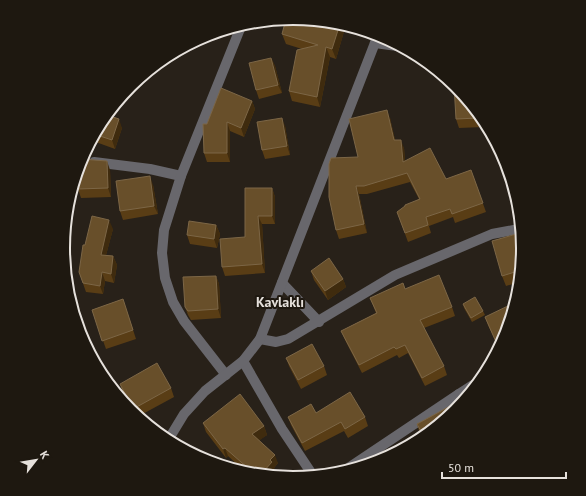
<svg xmlns="http://www.w3.org/2000/svg" width="586" height="496" viewBox="0 0 586 496" font-family="'PT Sans',sans-serif">
  <style>
    .lines { fill: none; stroke-linecap: round; stroke-linejoin: round }
    .minor { stroke: #68676c; stroke-width: 10 }
    .wall { fill: #593d15 }
    .shaded-wall { fill: #3f2b0e }
    .building { fill: #684f2a; stroke: #7c6646 }
    .labels { text-anchor: middle; dominant-baseline: central; stroke-width: 4; stroke-linejoin: round; paint-order: stroke }
    .quarter-label { font-size: 14px; font-weight: bold; fill: #e6e1dc; stroke: #1e1810 }
    .rim { fill: none; stroke: #e6e1dc; stroke-width: 2 }
  </style>
  <rect width="100%" height="100%" fill="#282119"/>
  <g class="lines">
    <g class="minor">
      <path d="M375,43l22,3"/>
      <path d="M94,162l56,7 31,7"/>
      <path d="M282,283l37,39"/>
      <path d="M260,339l16,3 12,-3 107,-64 97,-41 27,-5"/>
      <path d="M243,361l39,68 30,45"/>
      <path d="M226,375l-42,-54 -11,-19 -8,-24 -3,-25 2,-23 17,-54 59,-147"/>
      <path d="M459,394l14,-9"/>
      <path d="M170,437l14,-23 21,-23 38,-30 17,-22 118,-304"/>
      <path d="M350,467l109,-73 4,6"/>
    </g>
  </g>
  <g class="wall">
    <path d="M345,28l-9,31 -6,-2 -10,50 -28,-6 -3,-10 13,-42 -16,-5 -4,-10z"/>
    <path d="M271,58l4,8 7,27 -23,6 -3,-9z"/>
    <path d="M456,86l27,41 -24,1 -3,-9z"/>
    <path d="M252,101l3,8 -11,28 -14,-6v31h-23l-3,-9 3,-29z"/>
    <path d="M111,114v2l11,12 -7,21 -22,-8z"/>
    <path d="M390,118l5,22 9,8 1,13 41,18 25,-9 15,42 -31,11 -2,-6 -24,9 2,7 -23,9 -11,-30 22,-13 -9,-17 -43,12h-8l8,39 -28,6 -3,-9 22,-73z"/>
    <path d="M285,126l5,29 -25,4 -3,-9z"/>
    <path d="M110,170l1,27 -30,1 -3,-9z"/>
    <path d="M153,185l5,29 -35,6 -3,-9z"/>
    <path d="M272,188l3,9v27h-13l3,49 -40,3 -3,-9 23,-30z"/>
    <path d="M216,225l4,9 -3,14 -27,-4 -3,-9z"/>
    <path d="M113,229l-7,26 7,1 4,9 -3,18 -9,-2 -2,13 -17,-2 -7,-20 6,-27z"/>
    <path d="M523,248l-7,35 -10,3 -4,-10z"/>
    <path d="M311,271l32,8 3,8 -18,13 -14,-20z"/>
    <path d="M216,276l3,8 2,34 -30,2 -3,-5 -3,-8z"/>
    <path d="M405,289l47,18 3,9 -31,12 20,38 3,9 -22,11 -17,-33 -9,5 -2,-3 -35,18 -17,-33 -4,-9 35,-18 -6,-15z"/>
    <path d="M123,299l13,40 -30,10 -14,-39z"/>
    <path d="M463,304l20,7 2,4 -13,7 -8,-14z"/>
    <path d="M485,317l20,19 -7,11 -10,-22z"/>
    <path d="M286,358l38,8 3,9 -26,14 -12,-23z"/>
    <path d="M120,384l51,4 3,9 -35,19 -5,-3 -11,-20z"/>
    <path d="M455,411l-35,23 -3,-10z"/>
    <path d="M316,413l49,4 3,9 -20,12 -4,-7 -39,20 -14,-26 -3,-8z"/>
    <path d="M203,423l61,3 3,9 -8,5 19,23 -4,5 1,3 -2,3 -32,-6 -13,-12 -2,2 -20,-26z"/>
  </g>
  <g class="shaded-wall">
    <path d="M339,27l6,1 -9,31 -4,-10z"/>
    <path d="M326,47l4,10 -10,50 -3,-10z"/>
    <path d="M271,58l4,8 7,27 -4,-8z"/>
    <path d="M252,101l3,8 -11,28 -3,-9z"/>
    <path d="M387,110l3,8 7,31 -3,-9z"/>
    <path d="M282,118l3,8 5,29 -3,-9z"/>
    <path d="M119,119l3,9 -7,21 -3,-9z"/>
    <path d="M227,122l3,9v31l-3,-9z"/>
    <path d="M401,140l3,8 2,23 -3,-9z"/>
    <path d="M107,161l3,9 1,27 -3,-9z"/>
    <path d="M150,176l3,9 5,29 -4,-8z"/>
    <path d="M356,186l3,8 8,39 -3,-9z"/>
    <path d="M272,188l3,9v27l-3,-8z"/>
    <path d="M258,216l4,8 3,49 -3,-9z"/>
    <path d="M109,220l4,9 -9,34 -3,-8z"/>
    <path d="M216,225l4,9 -3,14 -3,-9z"/>
    <path d="M113,256l4,9 -3,18 -3,-9z"/>
    <path d="M102,272l3,9 -2,13 -3,-8z"/>
    <path d="M216,276l3,8 2,34 -3,-9z"/>
    <path d="M343,279l3,8 -18,13 -3,-9z"/>
    <path d="M264,426l3,9 -11,8 -4,-9z"/>
    <path d="M225,448l3,8 -2,2 -3,-9z"/>
    <path d="M275,455l3,8 -4,5 1,3 -2,3 -10,-2 7,-12z"/>
  </g>
  <g class="building">
    <path d="M293,18l46,9 -7,22 -6,-2 -9,50 -28,-6 8,-41 21,-5 -36,-11 4,-15z"/>
    <path d="M271,58l7,27 -22,5 -7,-27z"/>
    <path d="M454,85l2,1 22,32 -22,1z"/>
    <path d="M221,88l31,13 -11,27 -14,-6v31h-23l-1,-29h4z"/>
    <path d="M387,110l7,30h7l2,22 27,-14 16,31 25,-9 12,33 -31,11 -2,-5 -24,8 2,8 -23,8 -8,-21 8,-6v-1l15,-6 -13,-26 -43,13h-8l8,38 -28,6 -7,-33v-33l2,-6 27,-1 -9,-38z"/>
    <path d="M110,116l9,3 -7,21 -15,-5z"/>
    <path d="M282,118l5,28 -25,4 -5,-28z"/>
    <path d="M81,159l26,2 1,27 -30,1 -1,-14z"/>
    <path d="M150,176l4,30 -34,5 -4,-30z"/>
    <path d="M245,188h27v28h-14l4,48 -40,3 -2,-28 25,-2z"/>
    <path d="M92,216l17,4 -8,35 12,1 -2,18 -9,-2 -2,14 -17,-3 -4,-11 4,-27h2z"/>
    <path d="M189,221l27,4 -2,14 -27,-4z"/>
    <path d="M520,233l3,15 -5,23 -16,5 -10,-35z"/>
    <path d="M329,258l14,21 -18,12 -14,-20z"/>
    <path d="M439,275l13,32 -32,13 24,46 -22,12 -17,-33 -9,4 -2,-2 -35,18 -18,-34 36,-18 -7,-15 33,-15 2,6z"/>
    <path d="M216,276l2,33 -30,2 -3,-4 -2,-30z"/>
    <path d="M475,297l8,14 -12,7 -8,-14z"/>
    <path d="M123,299l10,31 -31,11 -10,-31z"/>
    <path d="M512,304l-7,32 -3,6 -5,2 -12,-27z"/>
    <path d="M312,344l12,22 -26,14 -12,-22z"/>
    <path d="M157,363l14,25 -38,21 -13,-25z"/>
    <path d="M350,392l15,25 -20,12 -4,-7 -39,21 -14,-26 23,-13 5,9z"/>
    <path d="M240,394l24,32 -12,8 23,21 -5,5 2,2 -9,10 -14,-3 -24,-21 -2,1 -20,-26z"/>
    <path d="M452,405l3,6 -33,22 -5,-9z"/>
    <path d="M366,461l2,2 -6,1z"/>
  </g>
  <g class="labels">
    <g class="quarter-label">
      <text x="280" y="302">Kavlaklı</text>
    </g>
  </g>
  <path d="M0 0H586V496H0ZM70 248a223 223 0 1 1 446 0a223 223 0 1 1-446 0Z" fill="#1e1810" fill-rule="evenodd"/>
  <path class="rim" d="M70 248a223 223 0 1 1 446 0a223 223 0 1 1-446 0Z"/>
  <g transform="translate(36 460) rotate(59)" stroke="#1e1810" stroke-width="3" paint-order="stroke">
  <path d="M0-3L7 15L0 10L-7 15Z" fill="#e6e1dc"/>
  <text y="-6" font-size="11" font-weight="bold" text-anchor="middle" fill="#e6e1dc">K</text>
  </g>
  <path d="M442 472v6h124v-6" fill="none" stroke="#e6e1dc" stroke-width="2"/>
  <text x="448" y="472" font-size="12" fill="#e6e1dc" stroke="#1e1810" stroke-width="3" paint-order="stroke">50 m</text>
</svg>
